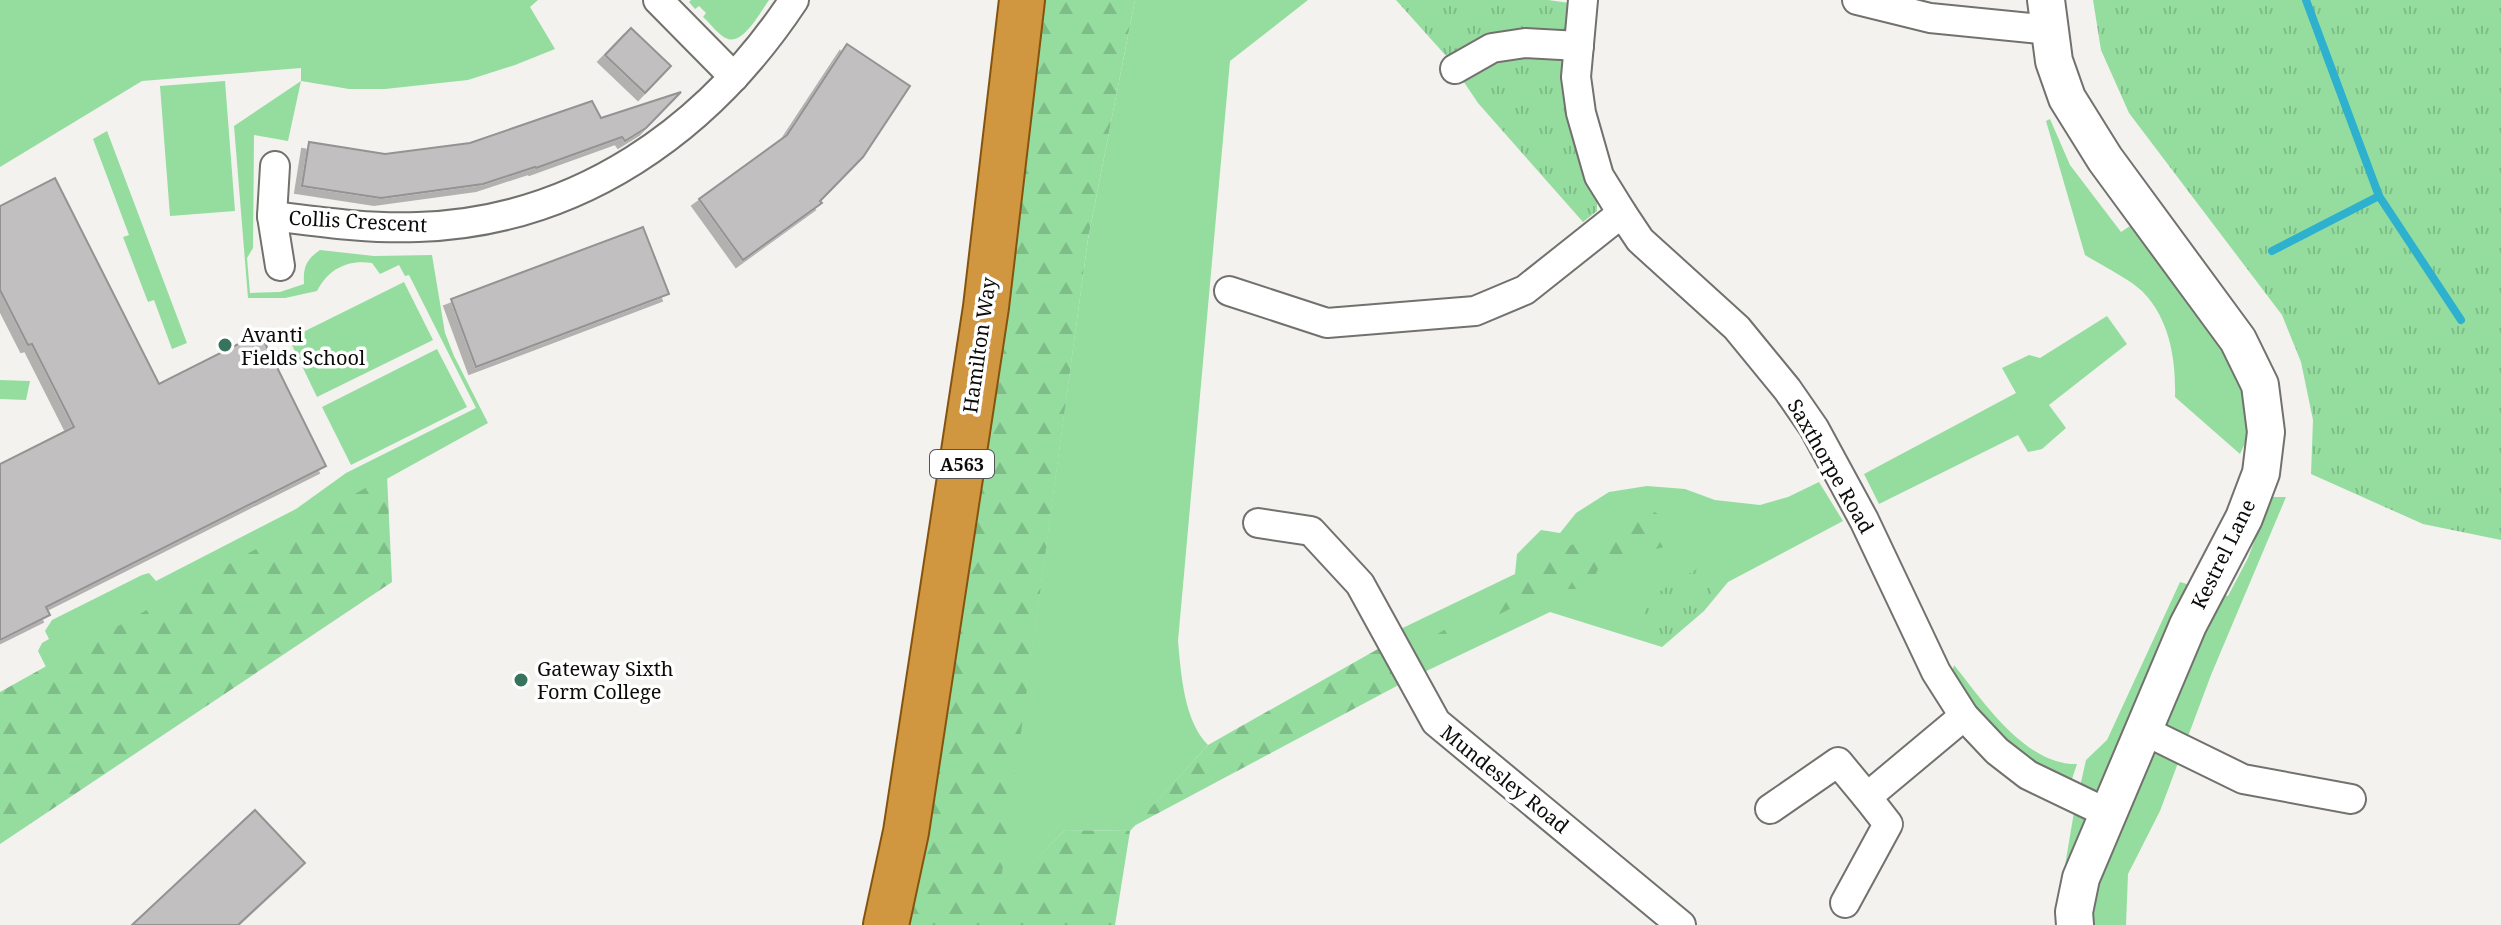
<svg xmlns="http://www.w3.org/2000/svg" width="2501" height="925" viewBox="0 0 2501 925" font-family="'Noto Serif',serif">
  <style>
    .grass { fill: #94dd9f }
    .forest { fill: url(#forest-firs) }
    .park { fill: url(#park-tufts) }
    .lines { fill: none; stroke-linecap: round; stroke-linejoin: round }
    .stream { stroke: #2db1cf; stroke-width: 8 }
    .building { fill: #c2bfc1; stroke: #959294; stroke-width: 2; filter: url(#shadow) }
    .minor-casing { stroke: #72716e; stroke-width: 32 }
    .tertiary-casing { stroke: #72716e; stroke-width: 40 }
    .trunk-casing { stroke: #84540e; stroke-width: 48 }
    .minor { stroke: #fff; stroke-width: 28 }
    .tertiary { stroke: #fff; stroke-width: 36 }
    .trunk { stroke: #d09640; stroke-width: 44 }
    .poi-dot { fill: #38735e; stroke: #fff; stroke-width: 3 }
    .labels { text-anchor: middle; dominant-baseline: central; stroke-width: 7; stroke-linejoin: round; paint-order: stroke }
    .shield { fill: #fff; stroke: #555454; stroke-width: 2 }
    .shield-label { font-size: 18px; font-weight: bold; fill: #0c0b0a }
    .street-label { font-size: 20px; fill: #0c0b0a; stroke: #fff }
    .poi-label { font-size: 20px; fill: #0c0b0a; stroke: #fff; text-anchor: start }
  </style>
  <defs>
    <pattern id="forest-firs" width="22" height="20" patternUnits="userSpaceOnUse" patternTransform="scale(2)"><rect width="22" height="20" fill="#94dd9f"/><path d="M5 1l3.5 6h-7zM16 11l3.5 6h-7z" fill="#7ebc88"/></pattern>
    <pattern id="park-tufts" width="24" height="20" patternUnits="userSpaceOnUse" patternTransform="scale(2)"><rect width="24" height="20" fill="#94dd9f"/><path d="M3 7l-1-3M5 7V3M7 7l1-3M15 17l-1-3M17 17v-4M19 17l1-3" fill="none" stroke="#7ebc88"/></pattern>
    <filter id="shadow"><feDropShadow dx="-7" dy="7" stdDeviation="0" flood-color="#0004"/></filter>
  </defs>
  <rect width="100%" height="100%" fill="#f3f2ef"/>
  <g class="grass">
    <path d="M0,0h538l-8,7 25,42 -40,16 -47,15 -83,9h-36l-48,-8 -13,60 -34,-6 -1,113 -6,10 3,35 30,-1 24,-8c-1,-17 2,-24 16,-34l54,6 58,-1 13,78 9,23 34,67 -442,244 -8,-16 4,-8 7,-4 -4,-8 7,-11 90,-45 7,-2 7,8 140,-72 50,-36 130,-65 -67,-133 -4,1 -6,-11 -19,9 -8,-11c-24,-4 -44,6 -55,28l-32,7h-37l-14,-172 67,-45v-13l-159,13 -142,86z"/>
    <path d="M691,0h78c-8,11 -25,44 -41,39 -9,-3 -18,-16 -25,-22l3,-4 -7,-7 -4,3 -6,-7z"/>
    <path d="M1135,0h173l-78,61 -52,580c3,33 6,80 30,104l-78,86 -65,-1 -67,67 90,-658z"/>
    <path d="M225,81l10,130 -65,5 -10,-130z"/>
    <path d="M2050,119l20,46 51,67 12,-8 67,87 41,66 11,51 -12,26 -65,-57c1,-37 -5,-77 -32,-105 -12,-12 -42,-27 -58,-37l-39,-134z"/>
    <path d="M107,131l80,212 -15,6 -18,-49 -6,2 -25,-65 6,-2 -36,-96z"/>
    <path d="M404,282l29,58 -116,57 -28,-58z"/>
    <path d="M2107,316l20,28 -78,61 17,23 -24,21 -14,3 -10,-17 -139,69 -15,-30 152,-81 -14,-25 27,-13 11,3z"/>
    <path d="M437,349l30,58 -116,58 -29,-58z"/>
    <path d="M0,380l30,1 -4,19 -26,-1z"/>
    <path d="M1819,482l24,39 -115,61 -24,29 -42,36 -112,-35 -132,63 -30,-40 127,-61 2,-20 24,-24 19,3 16,-20 33,-21 38,-6 38,3 30,11 45,5 28,-8z"/>
    <path d="M2271,497h15l-75,178 -51,136 -32,63 -2,51h-71l18,-107 13,-58 21,-20 73,-158 48,14 20,-38z"/>
    <path d="M1954,665c29,36 72,101 123,99l-5,15 -40,-16 -47,-39 -34,-48z"/>
  </g>
  <g class="forest">
    <path d="M1022,0h113l-47,239 -89,656 66,-65 65,1 -15,94h-234z"/>
    <path d="M387,476l5,106 -392,262v-152z"/>
    <path d="M1650,509l20,13v23l-71,21 -9,23h-42l-116,60 -6,-8 115,-70 9,-14 27,-15 19,4 21,-8 8,-27z"/>
    <path d="M1385,645l23,35 -274,146 74,-81z"/>
  </g>
  <g class="park">
    <path d="M1396,0h152l22,3 27,194v14l-14,11 -105,-119 -31,-46z"/>
    <path d="M2093,0h408v540l-78,-16 -112,-50 2,-54 -12,-58 -19,-47 -153,-202 -28,-63z"/>
    <path d="M1705,564l8,32 -48,45 -19,-2 -2,-38z"/>
  </g>
  <g class="lines">
    <g class="stream">
      <path d="M2306,0l73,196 82,124"/>
      <path d="M2272,251l107,-55"/>
    </g>
  </g>
  <g class="building">
    <path d="M631,28l40,38 -26,27 -40,-38z"/>
    <path d="M847,44l63,42 -47,71 -43,44 2,2 -79,57 -44,-61 88,-64z"/>
    <path d="M681,92l-35,36 -21,13 -3,-4 -86,31 -1,-1 -52,17 -102,14 -79,-12 7,-44 76,12 85,-11 122,-42 9,17z"/>
    <path d="M55,178l104,206 101,-51 66,133 -280,141 4,8 -50,25v-176l74,-37 -42,-83 -4,1 -28,-55v-84z"/>
    <path d="M643,227l26,67 -193,73 -25,-68z"/>
    <path d="M255,810l50,53 -67,62h-106z"/>
  </g>
  <g class="lines">
    <g class="minor-casing">
      <g id="minor">
        <path d="M658,0l76,77"/>
        <path d="M1583,0l-7,77 5,36 18,63 23,37 18,27 97,88 50,61 27,39 50,92 72,152 28,44 33,35 31,24 79,38"/>
        <path d="M1857,0l73,18 120,12"/>
        <path d="M1455,69l37,-21 33,-5 54,3"/>
        <path d="M275,166l-3,50 8,50"/>
        <path d="M272,216c49,6 97,13 146,11 160,-5 290,-97 376,-227"/>
        <path d="M1229,291l98,32 148,-12 50,-21 97,-77"/>
        <path d="M1258,523l53,8 49,53 76,138 245,203"/>
        <path d="M2145,731l98,48 108,20"/>
        <path d="M1770,809l68,-47 29,35 97,-81"/>
        <path d="M1845,903l43,-79 -21,-27"/>
      </g>
    </g>
    <g class="tertiary-casing">
      <path id="tertiary" d="M2046,0l8,61 13,37 38,61 133,181 22,45 6,47 -5,41 -17,45 -56,107 -107,253 -7,34 1,13"/>
    </g>
    <g class="trunk-casing">
      <path id="trunk" d="M886,925l20,-93 80,-525 36,-307"/>
    </g>
    <use href="#minor" class="minor"/>
    <use href="#tertiary" class="tertiary"/>
    <use href="#trunk" class="trunk"/>
  </g>
  <g class="poi-dot">
    <circle cx="225" cy="345" r="8"/>
    <circle cx="521" cy="680" r="8"/>
  </g>
  <g class="labels">
    <rect class="shield" x="930" y="450" width="64" height="28" rx="6"/>
    <g class="shield-label">
      <text x="962" y="464">A563</text>
    </g>
    <g class="street-label">
      <text transform="translate(358 221) rotate(3)">Collis Crescent</text>
      <text transform="translate(979 345) rotate(-82)">Hamilton Way</text>
      <text transform="translate(1831 466) rotate(60)">Saxthorpe Road</text>
      <text transform="translate(2223 554) rotate(-64)">Kestrel Lane</text>
      <text transform="translate(1505 779) rotate(39)">Mundesley Road</text>
    </g>
    <g class="poi-label">
      <text x="241" y="334">Avanti<tspan x="241" dy="23">Fields School</tspan></text>
      <text x="537" y="668">Gateway Sixth<tspan x="537" dy="23">Form College</tspan></text>
    </g>
  </g>
</svg>
